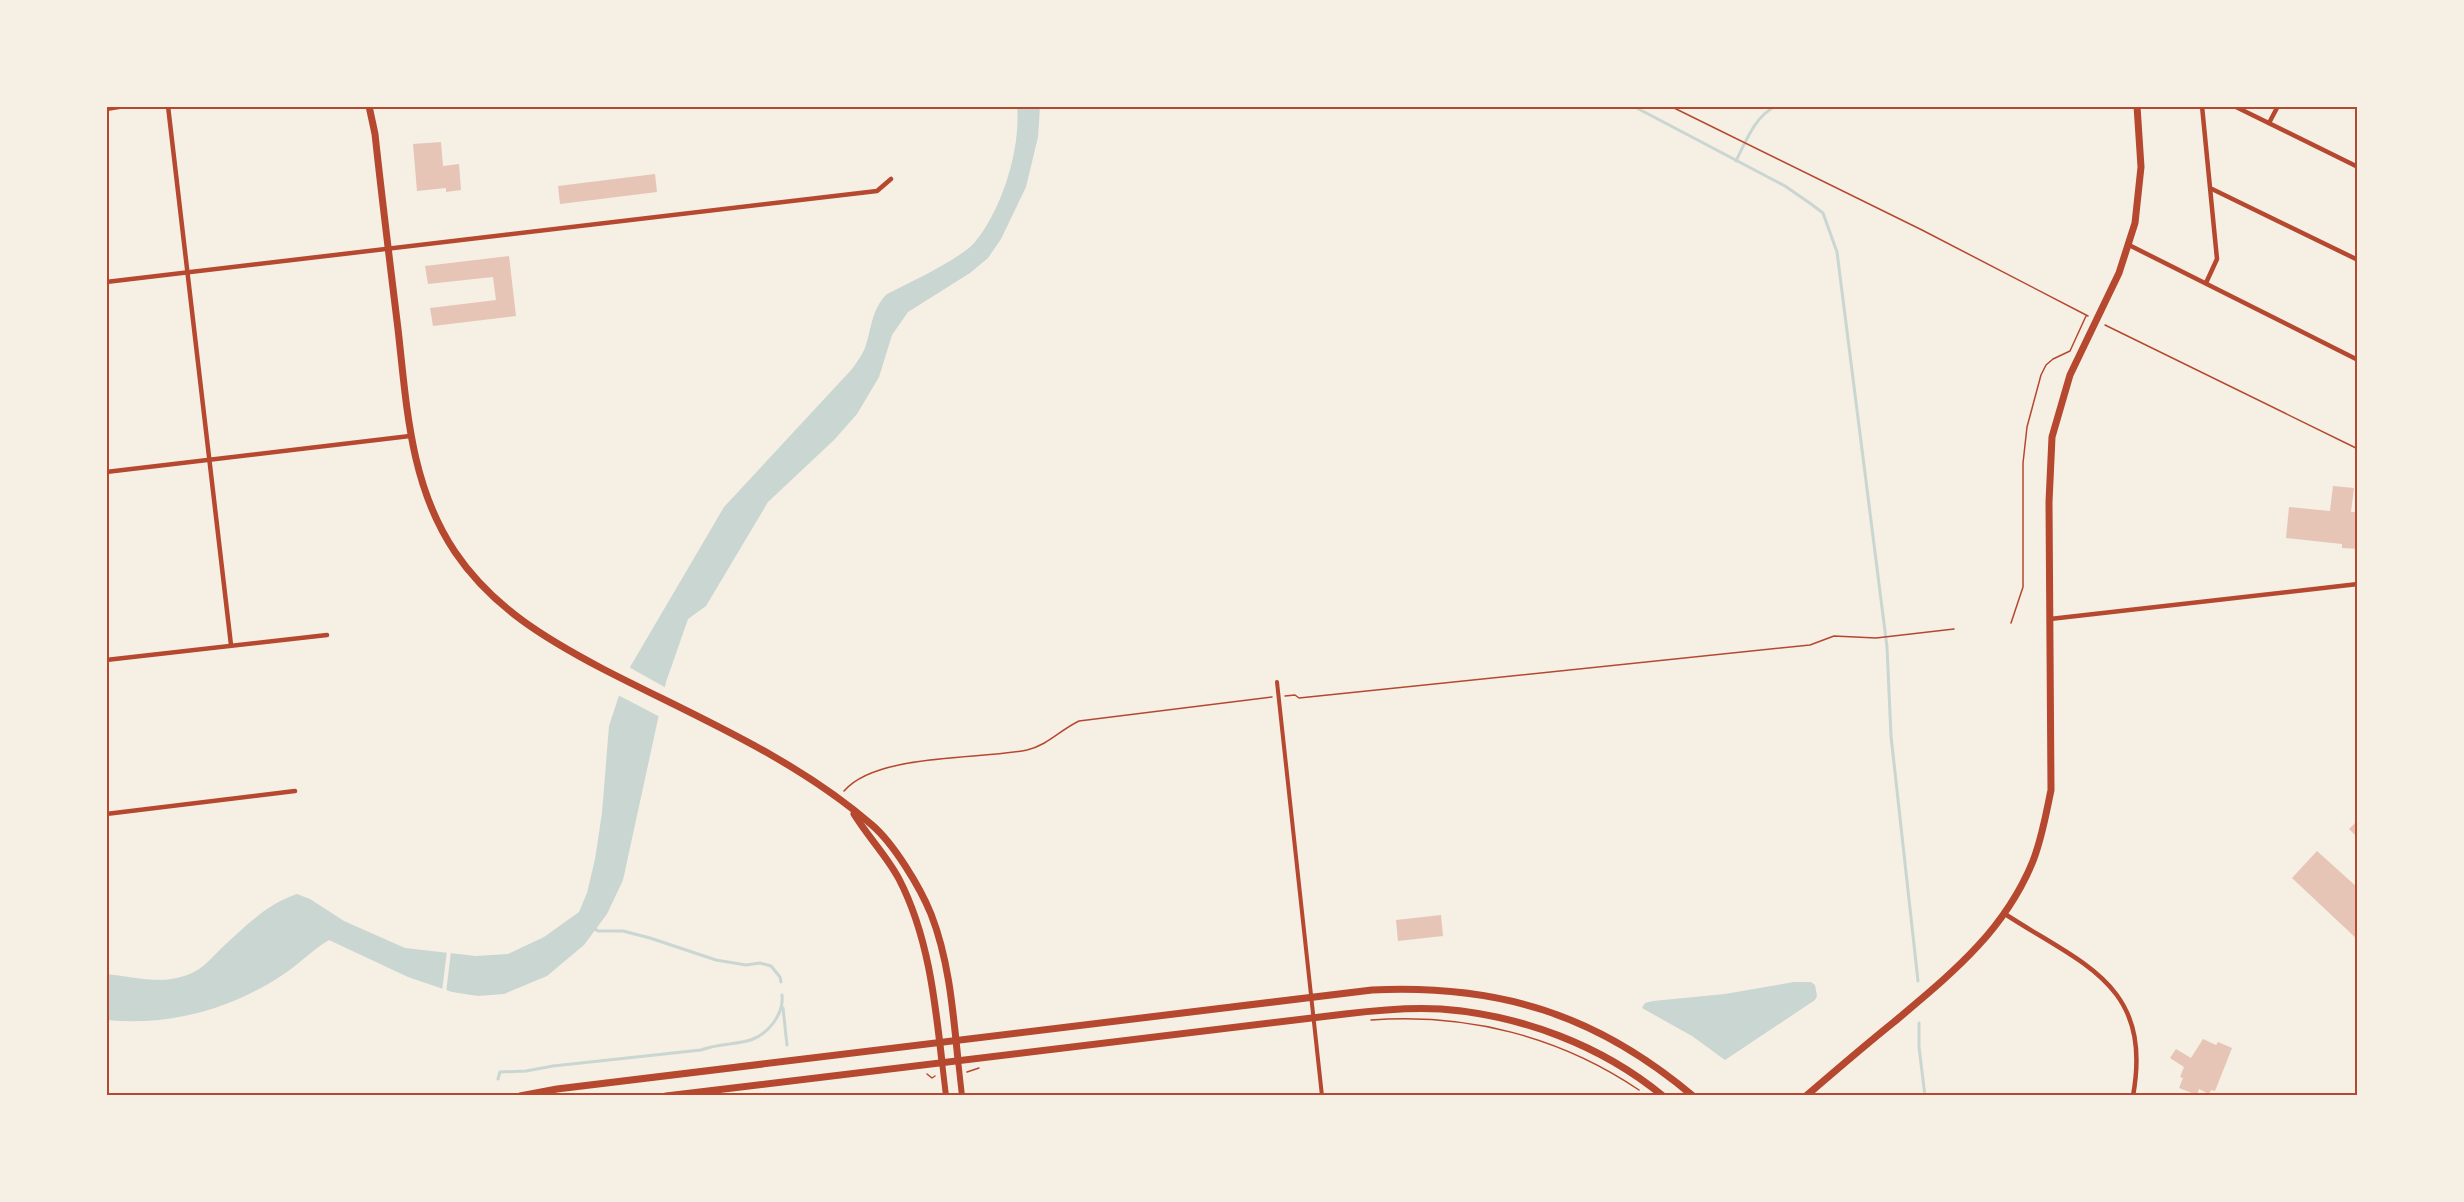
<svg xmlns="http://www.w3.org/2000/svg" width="2464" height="1202" viewBox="0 0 2464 1202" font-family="'PT Sans Narrow',sans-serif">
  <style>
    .water { fill: #c9d6d2 }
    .pier { fill: #f6efe4 }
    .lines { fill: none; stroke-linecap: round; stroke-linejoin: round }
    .stream { stroke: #c9d6d2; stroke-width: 3 }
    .building { fill: #e6c5b7 }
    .path { stroke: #b5482f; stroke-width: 1.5 }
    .pedestrian { stroke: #b5482f; stroke-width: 4 }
    .minor { stroke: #b5482f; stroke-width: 4.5 }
    .tertiary { stroke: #b5482f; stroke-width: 6 }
    .secondary { stroke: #b5482f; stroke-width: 7 }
    .neatline { fill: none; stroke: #b5482f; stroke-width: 2 }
  </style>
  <rect width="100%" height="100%" fill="#f6efe4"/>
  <g class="water">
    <path d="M1017,107h23l-2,30 -12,50 -25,52 -13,19 -18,15 -62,39 -16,23 -13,42 -22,37 -23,26 -66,62 -62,104 -18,13 -22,63 -43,198 -16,34 -23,31 -37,31 -43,18 -26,2 -26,-4 -44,-15 -79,-37c-17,10 -31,25 -48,36 -53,34 -112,50 -174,44l-1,-46c19,2 47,8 65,5 31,-5 35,-17 56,-36 22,-20 42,-40 70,-49l13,5 34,22 61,27 71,8 32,-2 36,-17 35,-25 8,-19 8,-34 7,-46 7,-87 17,-52 98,-167 128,-138c5,-7 10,-14 13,-21 7,-20 6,-38 22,-54 20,-10 75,-36 88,-52 27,-32 46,-94 42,-135z"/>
    <path d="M1794,982h17l4,3 2,11 -2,4 -90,60 -33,-24 -50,-28 3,-5 8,-2 72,-7z"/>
  </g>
  <g class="pier">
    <path d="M627,666l41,23 -8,28 -44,-23z"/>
    <path d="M447,951h4l-5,42 -4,-2z"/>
  </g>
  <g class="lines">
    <g class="stream">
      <path d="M1633,106l152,80 26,18 12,9 14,39 50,395 4,89 27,245"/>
      <path d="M1736,161c10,-20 19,-45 40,-55"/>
      <path d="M592,927l6,4h25l27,7 66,22 30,5 14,-2 11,3 9,11 1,5"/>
      <path d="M783,1008l4,37"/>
      <path d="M1919,1023v24l6,49"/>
      <path d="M498,1079l2,-7 26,-1 27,-5 148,-16c28,-11 53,0 73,-28 6,-9 9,-16 8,-27"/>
      <path d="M792,1096v-1"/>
    </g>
  </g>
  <g class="building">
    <path d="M441,142l2,24 16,-2 2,26 -15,2v-4l-29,3 -4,-47z"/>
    <path d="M655,174l2,18 -97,12 -2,-18z"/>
    <path d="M509,256l7,60 -83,10 -3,-18 66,-8 -1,-7 -2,-16 -65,7 -3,-18z"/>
    <path d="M2333,486l21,2 -3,24h7v37l-16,-1v-4l-56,-6 3,-31 41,4z"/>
    <path d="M2358,820v18l-9,-9z"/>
    <path d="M2317,851l41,37v52l-66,-62z"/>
    <path d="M1441,915l2,21 -45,5 -2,-21z"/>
    <path d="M2203,1039l13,6 2,-3 14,6 -17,43 -4,-1 -2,4 -10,-5 -2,6 -18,-7 4,-10 -3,-1 4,-10 -14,-9 6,-9 15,9z"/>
  </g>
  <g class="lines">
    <g class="path">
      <path d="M1670,106l252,124 166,86"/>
      <path d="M2105,325l253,124"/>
      <path d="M2011,623l12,-36v-124l4,-36 14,-52 5,-10 7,-6 17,-8 16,-35"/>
      <path d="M1285,696l10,-1 4,3 511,-53 24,-9 42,2 78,-9"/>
      <path d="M844,791c32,-38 136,-31 183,-41 21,-5 33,-20 52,-29l193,-24"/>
      <path d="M1371,1020c96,-7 188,16 268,70"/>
      <path d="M967,1072l12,-4"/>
      <path d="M927,1074l5,4 3,-2"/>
    </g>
    <path class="pedestrian" d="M1277,682l45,414"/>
    <g class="minor">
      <path d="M168,106l63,539"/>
      <path d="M2202,106l15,153 -11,24"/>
      <path d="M2234,106l124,61"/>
      <path d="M106,109l19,-3"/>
      <path d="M2269,123l9,-17"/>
      <path d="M2212,189l146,71"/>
      <path d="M2129,245l229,115"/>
      <path d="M106,282l771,-91 14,-12"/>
      <path d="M106,472l304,-36"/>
      <path d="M2050,619l308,-35"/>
      <path d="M106,660l221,-25"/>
      <path d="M106,814l189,-23"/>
      <path d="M2005,914c78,51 148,70 128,182"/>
    </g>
    <g class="tertiary">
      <path d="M958,1060l4,36"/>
      <path d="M942,1062l4,34"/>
    </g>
    <g class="secondary">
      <path d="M369,106l6,28c7,65 15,130 23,195 9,79 12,156 57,223 37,55 91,87 148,117 91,47 191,88 269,156 22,19 48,62 59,89 18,46 22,97 27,146"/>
      <path d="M854,814c14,23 33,42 45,65 29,56 36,121 43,183"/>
      <path d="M520,1096l37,-7 815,-99c126,-6 224,24 321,106"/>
      <path d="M666,1096l679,-82c32,-4 64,-7 96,-5 80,6 160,36 222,87"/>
      <path d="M1806,1096c29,-25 58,-50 88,-74 57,-48 110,-90 139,-161 9,-23 13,-47 18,-71l-2,-288 3,-65 18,-62 49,-102 16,-50 6,-56 -4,-61"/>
    </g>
  </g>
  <rect width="2464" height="1202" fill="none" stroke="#f6efe4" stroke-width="216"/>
  <rect x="108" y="108" width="2248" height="986" class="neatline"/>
</svg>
